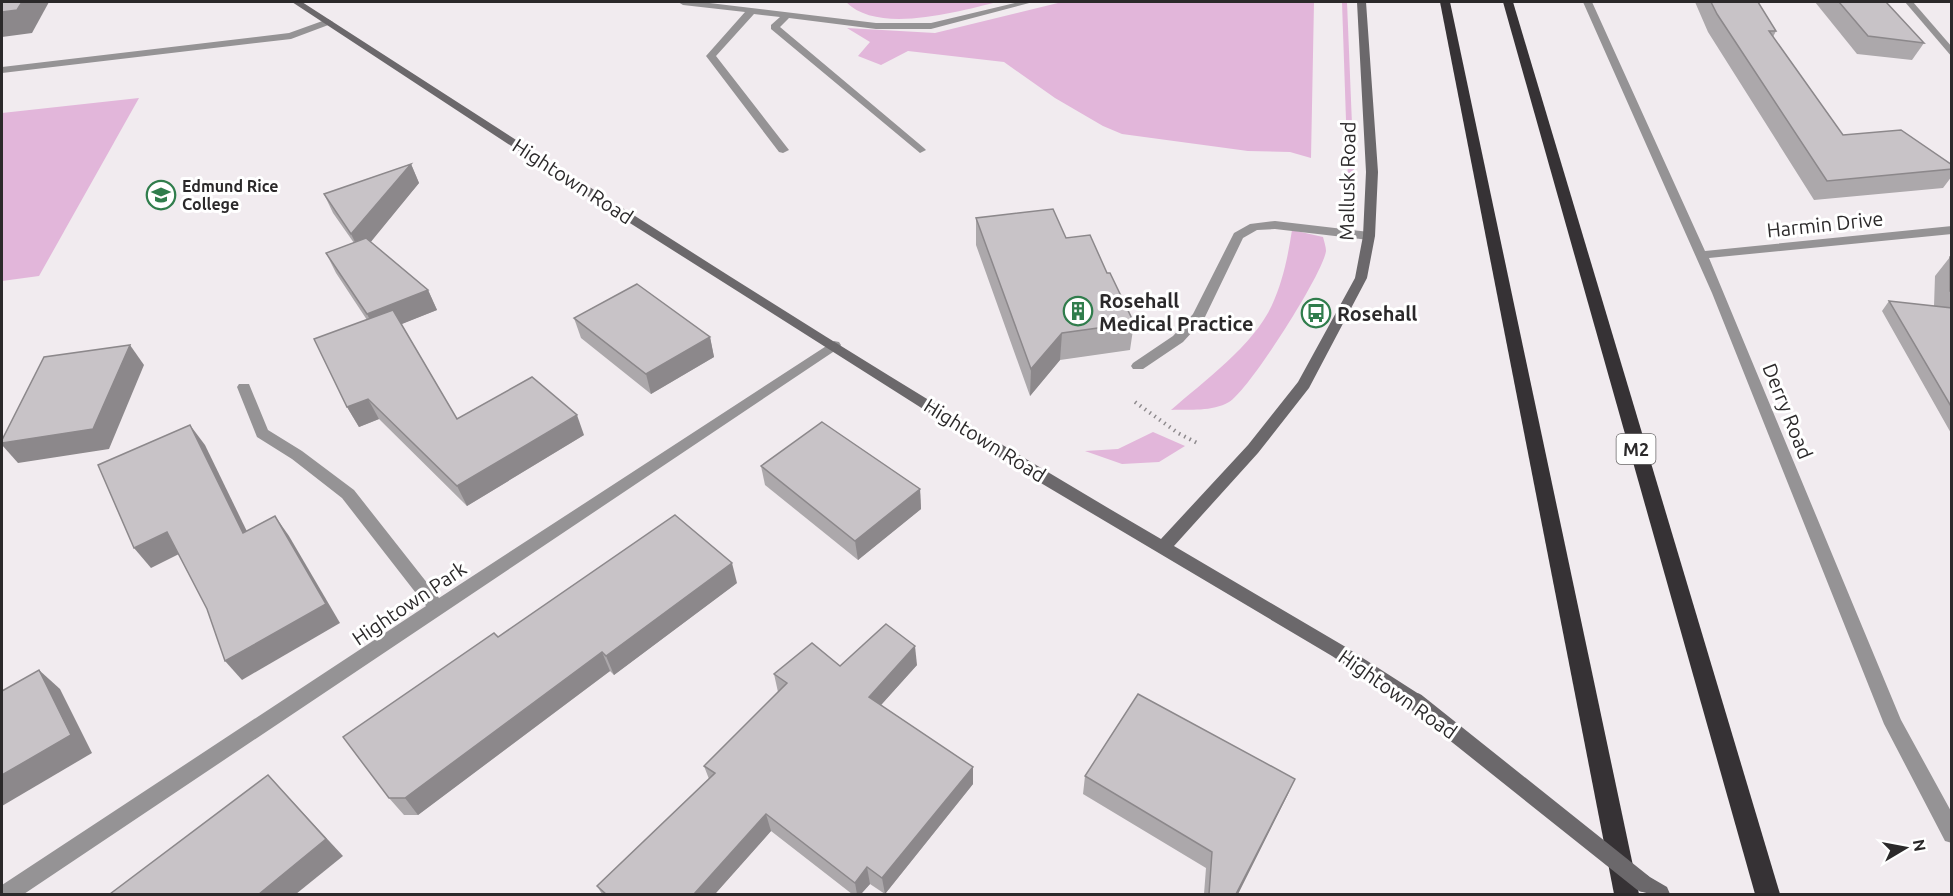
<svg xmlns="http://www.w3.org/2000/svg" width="1953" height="896" viewBox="0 0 1953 896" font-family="Ubuntu,sans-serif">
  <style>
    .green { fill: #e2b6da }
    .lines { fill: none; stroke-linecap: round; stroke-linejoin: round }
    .path { stroke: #8e8a8d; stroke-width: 4; stroke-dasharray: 1.5 4.5; stroke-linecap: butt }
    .lane { fill: #959395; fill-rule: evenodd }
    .street { fill: #959395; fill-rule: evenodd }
    .secondary { fill: #6b686b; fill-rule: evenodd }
    .highway { fill: #363235; fill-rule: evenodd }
    .secondary-bridge { stroke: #6b686b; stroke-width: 18 }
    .wall { fill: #aca8ab }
    .shaded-wall { fill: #8c888b }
    .building { fill: #c8c3c7; stroke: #8c888b; stroke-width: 1.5 }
    .labels { text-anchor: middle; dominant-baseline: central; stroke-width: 6; stroke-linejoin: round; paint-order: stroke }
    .far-poi-label { font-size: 16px; font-weight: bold; fill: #2b292a; stroke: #fff; text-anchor: start }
    .shield { fill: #fff; stroke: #6b696a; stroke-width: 1.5 }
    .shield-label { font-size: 18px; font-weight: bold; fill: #2b292a }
    .street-label { font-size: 20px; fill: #2b292a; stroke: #fff }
    .poi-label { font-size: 20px; font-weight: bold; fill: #2b292a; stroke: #fff; text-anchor: start }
  </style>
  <rect width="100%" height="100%" fill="#f1ebef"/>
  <g class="green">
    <path d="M846,2h152c-39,9 -120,33 -152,0z"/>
    <path d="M1062,2h252l-3,156 -21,-6 -42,-1 -126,-17 -19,-8 -48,-28 -51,-36 -96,-11 -27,14 -23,-9 12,-14 -23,-14 88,5z"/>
    <path d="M1342,2h5l7,172 -5,35z"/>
    <path d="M139,98l-100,178 -37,5v-168z"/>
    <path d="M1292,230l31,7c1,4 3,10 3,14 -3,23 -77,139 -97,151 -17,10 -39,7 -58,8 32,-28 83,-65 101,-105 11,-24 16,-49 20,-75z"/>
    <path d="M1153,432l32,14 -26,16 -37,2 -37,-13 33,-2z"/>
  </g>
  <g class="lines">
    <path class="path" d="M1135,402l43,31 21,11"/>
    <g class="lane">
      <path d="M678,2h23l175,21h55l88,-21h14l-102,27h-55l-87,-11 -9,9 144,121 2,2 -6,3 -149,-124v-4l9,-8 -26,-3 -38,42 73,94 -6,3 -4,-1 -73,-96 39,-44 -62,-7z"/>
      <path d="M328,19l5,3 -2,2 -40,15 -289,34v-6l287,-34z"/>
      <path d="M1275,221l94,11 6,4 -6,4 -94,-11 -18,1 -14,8 -39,81 -21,23 -40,27h-10l-2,-3 2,-3 40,-27 20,-22 41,-81 16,-9z"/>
    </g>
    <g class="street">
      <path d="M1583,2h9l113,249 247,-25v8l-243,24 192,462 51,93v30l-7,-2 -61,-117 -172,-431z"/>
      <path d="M1905,2h8l39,45v10z"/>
      <path d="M834,341l5,1 2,3 -2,3 -815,546h-22v-9l424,-279 -84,-108 -50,-39 -35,-22 -20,-50 2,-3h10l19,46 34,21 52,39 85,108z"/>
    </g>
    <g class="secondary">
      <path d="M292,2h10c284,183 567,367 859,537l87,-94 50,-63 57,-104 8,-42 3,-64 -9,-170h9l12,170 -3,64 -8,42 -58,110 -51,65 -84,93 170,100 78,50 3,6 -3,6 -6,2 -6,-2 -78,-52 -308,-183 -432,-274z"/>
      <path d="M1643,873l24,14 3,7c-15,0 -31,2 -37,-11l3,-7z"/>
    </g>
    <g class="highway">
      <path d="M1440,2h10l189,892h-25z"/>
      <path d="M1503,2h10l267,892h-25z"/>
    </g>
    <path class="secondary-bridge" d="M1416,702l227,181"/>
  </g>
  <g class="wall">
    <path d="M1695,2h63l18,29 -3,6 70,98 109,30v11l-9,12 -129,12 -106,-168z"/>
    <path d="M1815,2h71l38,41 -12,17 -55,-6z"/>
    <path d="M411,164l8,19 -49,59 58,48 9,20 -36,14 56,95 127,16 -117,71 -88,-87 -20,8 -12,-20 20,-87 -31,-47 -10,-20 28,-10 -21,-30 -9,-19z"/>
    <path d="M976,218l90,20 41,35 27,50 -4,27 -70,10 -30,36 -54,-151z"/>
    <path d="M1950,257h2v178l-70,-124 7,-10 45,5 1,-30z"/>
    <path d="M574,318l136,19 4,20 -63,37 -70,-56z"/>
    <path d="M761,466l159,23 1,20 -63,51 -93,-75z"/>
    <path d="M737,583l-123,92 -4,-4 -192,144h-14l-15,-17 109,-161z"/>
    <path d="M917,665l-36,40 92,79 -88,110 -15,-10 -9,10h-9l-81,-63 -56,63h-113l-5,-8 112,-107 -5,-13 74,-74 -4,-18 66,-8z"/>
    <path d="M1085,776l210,3 -8,17 -49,98h-34l2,-26 -123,-74z"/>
  </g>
  <g class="shaded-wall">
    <path d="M22,2h27l-17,31 -30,4v-25z"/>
    <path d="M411,164l8,19 -58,71 -10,-20z"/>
    <path d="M428,290l9,20 -60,24 -10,-20z"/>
    <path d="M1062,333l-2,27 -30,36 1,-27z"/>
    <path d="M710,337l4,20 -63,37 -5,-20z"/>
    <path d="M130,345l14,20 -35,84 -91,14 -16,-18v-2z"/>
    <path d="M368,399l11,20 -20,8 -12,-20z"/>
    <path d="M577,415l7,20 -117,71 -10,-20z"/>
    <path d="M190,425l15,20 52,107 -14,-19z"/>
    <path d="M920,489l1,20 -63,51 -3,-19z"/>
    <path d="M275,516l14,20 51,87 -98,57 -17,-19z"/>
    <path d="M167,532l16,20 -32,16 -17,-20z"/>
    <path d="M732,563l5,20 -123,92 -8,-19z"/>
    <path d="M915,646l2,19 -45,50 -3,-18z"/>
    <path d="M602,652l8,19 -192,144 -13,-17z"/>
    <path d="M39,670l21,19 32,64 -90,53v-31z"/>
    <path d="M973,767v17l-88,110 -3,-16z"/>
    <path d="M268,775l75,81 -47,38h-37z"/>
    <path d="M1295,779l-8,17 -49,98h-2z"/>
    <path d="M766,814l5,17 -56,63h-21z"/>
    <path d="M867,867l3,17 -9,10h-4l-2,-11z"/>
  </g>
  <g class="building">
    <path d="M2,2h20l-5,8 -15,2z"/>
    <path d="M1711,2h47l18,29h-7l74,104 58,-5 51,35v4l-125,12 -110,-167z"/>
    <path d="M1839,2h47l38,41 -56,-7z"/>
    <path d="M411,164l-60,70 -27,-40z"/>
    <path d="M1053,209l13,29 24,-3 17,38h3l24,50 -72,10 -31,36 -55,-151z"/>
    <path d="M366,238l62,52 -61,24 -41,-61z"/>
    <rect x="1950" y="257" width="2" height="34"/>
    <path d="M637,284l73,53 -64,37 -72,-56z"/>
    <path d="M1889,301l63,7v100z"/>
    <path d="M393,310l64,109 75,-42 45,38 -120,71 -89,-87 -21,8 -33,-68z"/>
    <path d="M130,345l-37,84 -91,14v-3l42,-83z"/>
    <path d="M822,422l98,67 -65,52 -94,-75z"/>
    <path d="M190,425l53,108 32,-17 51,88 -101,57 -18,-52 -40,-77 -33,16 -36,-83z"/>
    <path d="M675,515l57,48 -126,93 -4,-4 -197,146h-16l-46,-61 151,-104 4,4z"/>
    <path d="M886,624l29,22 -46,51 104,70 -91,111 -15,-11 -12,16 -89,-69 -72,80h-88l-9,-8 118,-113 -11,-7 83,-83 -13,-9 38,-31 28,23z"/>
    <path d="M39,670l32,65 -69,40v-84z"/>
    <path d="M1138,694l157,85 -59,115h-27l3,-42 -127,-76z"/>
    <path d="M268,775l58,64 -67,55h-149z"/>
  </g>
  <defs>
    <g id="school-ring" transform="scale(1.5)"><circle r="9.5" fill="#fff" stroke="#307d4c" stroke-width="1.5"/><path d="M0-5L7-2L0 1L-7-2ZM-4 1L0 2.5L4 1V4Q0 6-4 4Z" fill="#307d4c"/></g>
    <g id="building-ring" transform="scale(1.5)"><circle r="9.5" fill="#fff" stroke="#307d4c" stroke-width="1.5"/><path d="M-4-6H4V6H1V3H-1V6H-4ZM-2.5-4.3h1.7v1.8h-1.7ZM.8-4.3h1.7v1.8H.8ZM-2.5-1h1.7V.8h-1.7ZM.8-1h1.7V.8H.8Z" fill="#307d4c"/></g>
    <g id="bus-ring" transform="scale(1.5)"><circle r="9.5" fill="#fff" stroke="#307d4c" stroke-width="1.5"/><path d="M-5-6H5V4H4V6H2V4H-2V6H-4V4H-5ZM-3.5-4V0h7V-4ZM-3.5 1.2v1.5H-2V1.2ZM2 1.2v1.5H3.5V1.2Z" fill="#307d4c"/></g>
  </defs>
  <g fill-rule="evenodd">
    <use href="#school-ring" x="161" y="195"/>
    <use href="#building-ring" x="1078" y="311"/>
    <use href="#bus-ring" x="1316" y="313"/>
  </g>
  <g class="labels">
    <g class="far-poi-label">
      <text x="182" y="186">Edmund Rice<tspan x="182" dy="18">College</tspan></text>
    </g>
    <rect class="shield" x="1616.5" y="434" width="39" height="30" rx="4.5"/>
    <g class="shield-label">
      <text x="1636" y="449">M2</text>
    </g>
    <g class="street-label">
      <text transform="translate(573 181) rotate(33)">Hightown Road</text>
      <text transform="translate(1347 181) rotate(-89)">Mallusk Road</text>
      <text transform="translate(1825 224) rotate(-6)">Harmin Drive</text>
      <text transform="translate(1788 411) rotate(68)">Derry Road</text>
      <text transform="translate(985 440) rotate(32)">Hightown Road</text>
      <text transform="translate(409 603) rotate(-34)">Hightown Park</text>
      <text transform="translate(1398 694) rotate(35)">Hightown Road</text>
    </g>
    <g class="poi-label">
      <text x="1099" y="300">Rosehall<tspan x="1099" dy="23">Medical Practice</tspan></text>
      <text x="1337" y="313">Rosehall</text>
    </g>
  </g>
  <rect width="1953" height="896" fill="none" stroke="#2b292a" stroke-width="6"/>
  <g transform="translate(1905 848) rotate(80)" stroke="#ffffff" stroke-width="4.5" paint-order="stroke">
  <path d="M0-4.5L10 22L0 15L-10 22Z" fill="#2b292a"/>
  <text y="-9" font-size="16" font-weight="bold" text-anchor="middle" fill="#2b292a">N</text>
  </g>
</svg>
